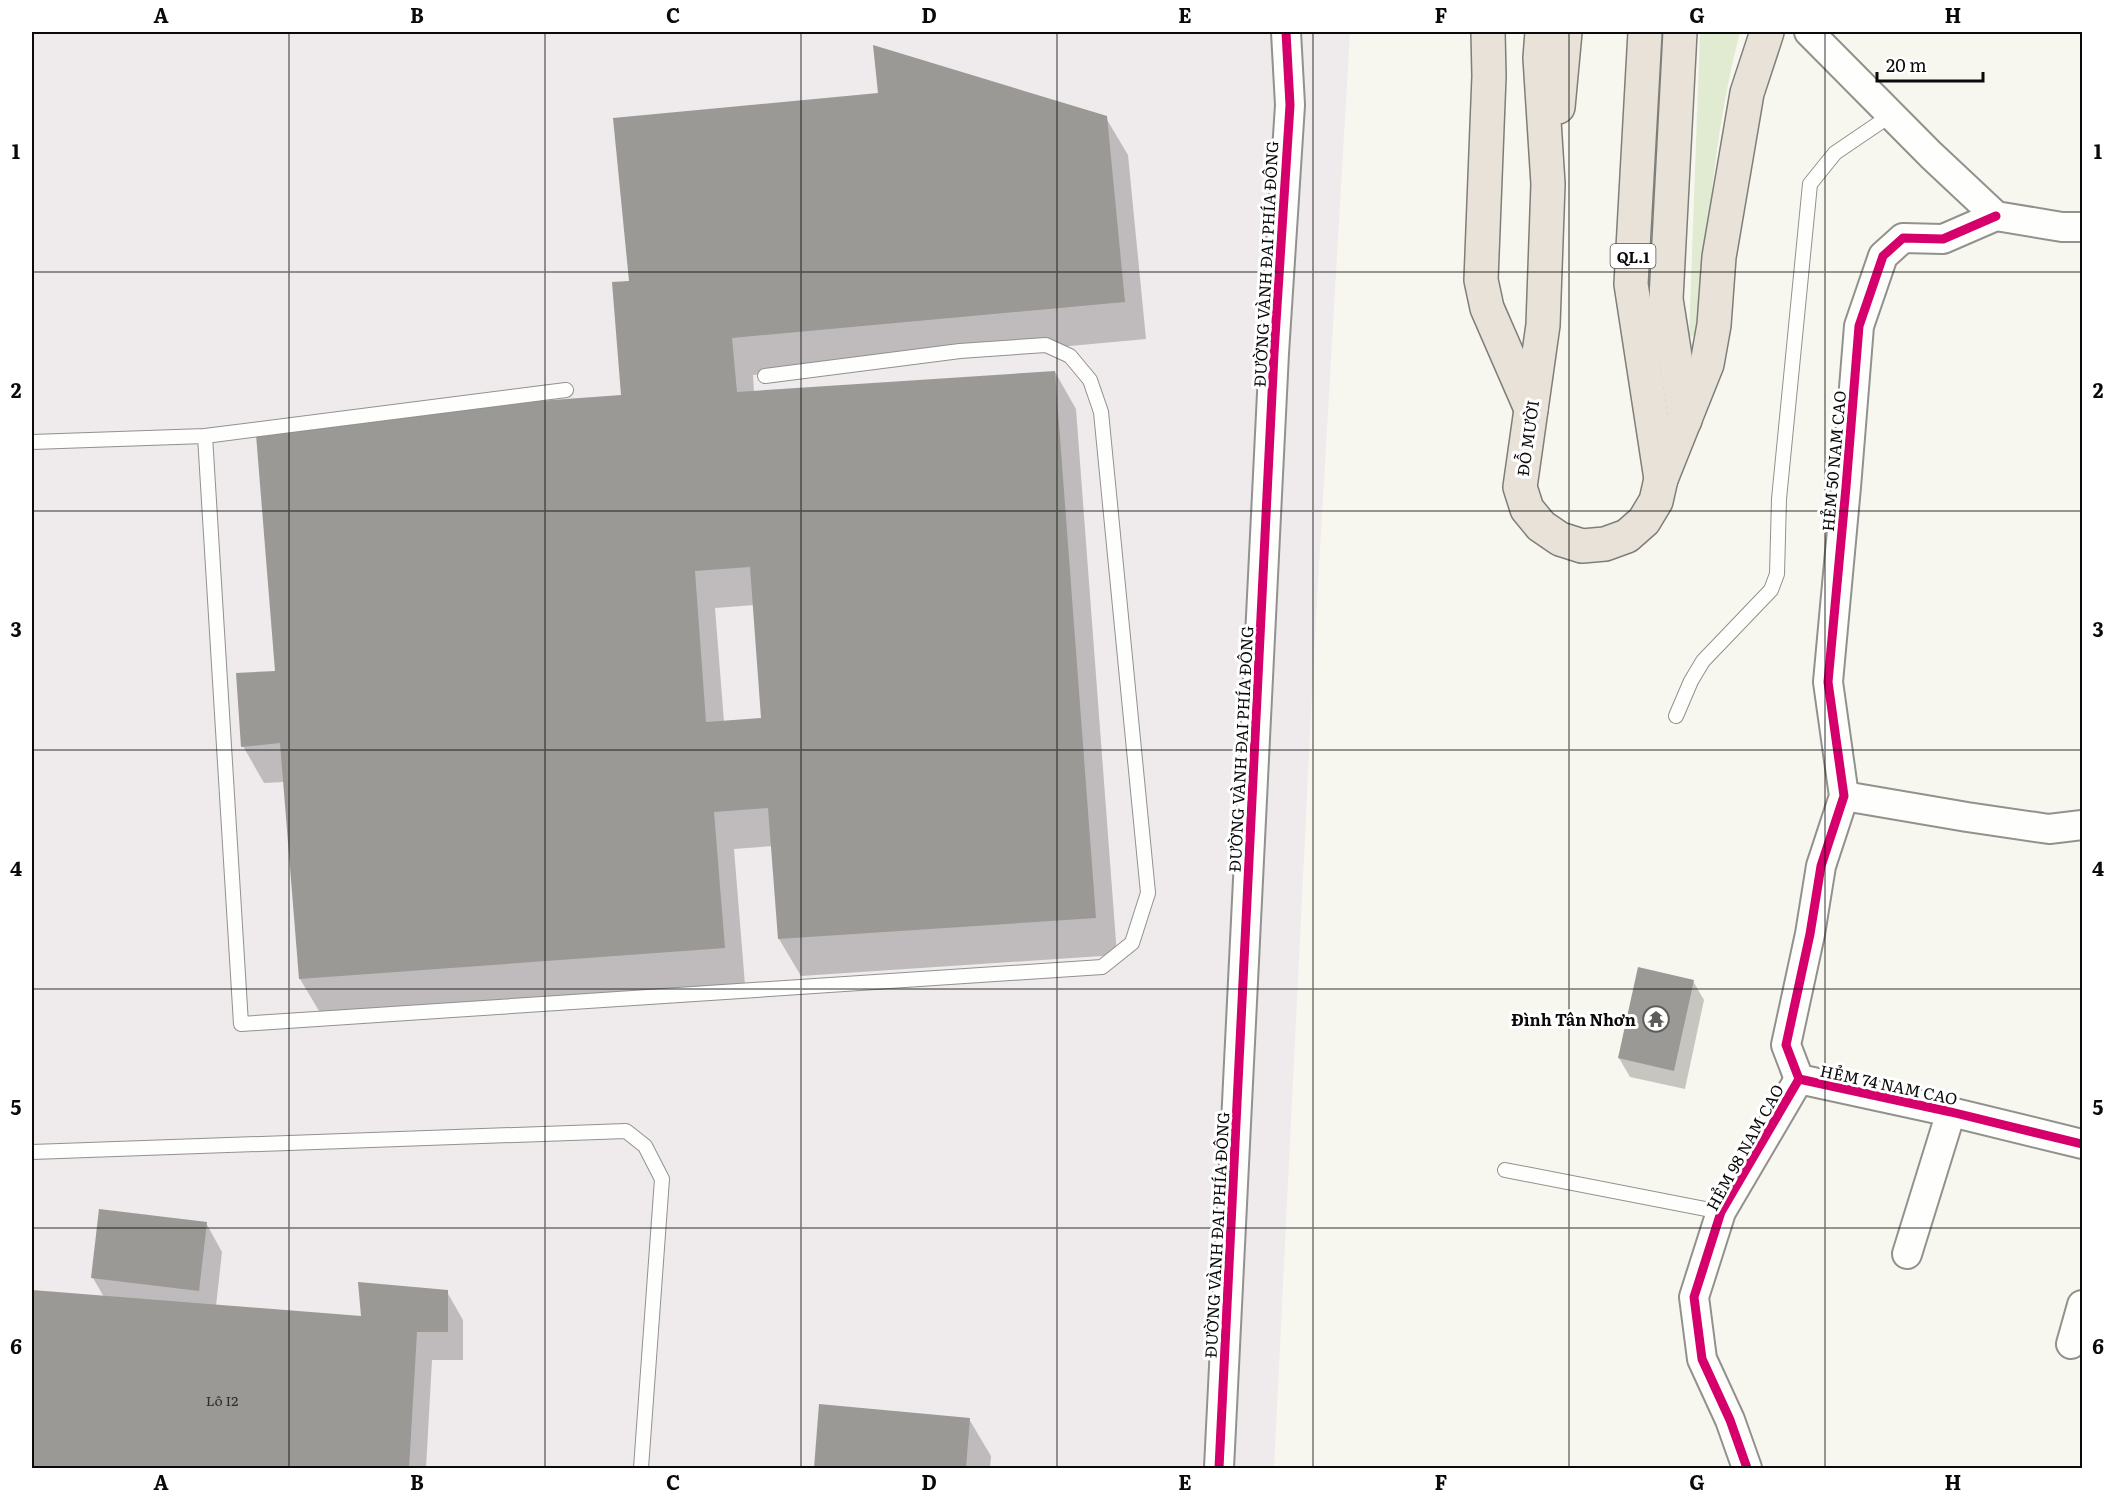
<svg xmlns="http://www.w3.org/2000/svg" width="2114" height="1500" viewBox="0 0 2114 1500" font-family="Literata,serif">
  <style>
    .industrial { fill: #efeaeb }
    .green { fill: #e0ebd1 }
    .shadow { fill: #0003; fill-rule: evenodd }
    .building { fill: #9a9995; fill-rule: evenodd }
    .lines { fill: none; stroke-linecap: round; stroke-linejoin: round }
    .service-casing { stroke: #91918d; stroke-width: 16 }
    .minor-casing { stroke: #91918d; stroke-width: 32 }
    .trunk-casing { stroke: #7e7e7a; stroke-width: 36 }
    .service { stroke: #fefefd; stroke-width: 14 }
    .minor { stroke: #fefefd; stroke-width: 28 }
    .trunk { stroke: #e8e2d8; stroke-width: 33 }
    .cycleway-casing { stroke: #fff; stroke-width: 13 }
    .cycleway { stroke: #d6006c; stroke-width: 9 }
    .grid { fill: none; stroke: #0a0a0a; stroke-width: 1.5; stroke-opacity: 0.55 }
    .labels { text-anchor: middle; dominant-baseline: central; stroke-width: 6; stroke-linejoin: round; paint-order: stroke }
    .number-label { font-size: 14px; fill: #2e2e2d }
    .shield { fill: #fff; stroke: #545454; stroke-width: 1.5 }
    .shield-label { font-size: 15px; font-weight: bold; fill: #0a0a0a }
    .street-label { font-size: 16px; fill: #0a0a0a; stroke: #fff }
    .poi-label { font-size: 16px; font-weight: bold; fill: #0a0a0a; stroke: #fff; text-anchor: end }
    .neatline { fill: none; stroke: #0a0a0a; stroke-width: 2 }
    .grid-label { font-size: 20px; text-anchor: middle; font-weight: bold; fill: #0a0a0a }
  </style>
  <rect width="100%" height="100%" fill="#f8f7ef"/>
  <path class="industrial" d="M32,32h1318l-36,621 -40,815h-1242z"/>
  <path class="green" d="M1700,32h40c-26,99 -33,203 -42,305l-9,-1z"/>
  <g class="shadow">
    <path d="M1106,118l22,37 18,184 -393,36 1,18 301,-21 21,37 41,546 -316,21 -22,-37 -6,-93 -39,3 11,136 -423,31 -22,-37 -16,-197 -20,1 -21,-37 33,-74 347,-276 7,-114zM755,605l8,114 -39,3 -9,-114z"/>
    <path d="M1693,981l11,19 -19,89 -55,-12 -11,-19z"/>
    <path d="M206,1223l16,29 -6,54 146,12 85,-26 16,28v40h-31l-6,108h-394v-177l72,6 -11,-19z"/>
    <path d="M821,1405l148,14 22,37 -1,12h-175z"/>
  </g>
  <g class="building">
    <path d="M873,45l234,71 18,186 -393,36 5,54 318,-21 41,547 -318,21 -10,-131 -54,4 11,136 -426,31 -19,-236 -39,4 -5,-74 39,-2 -20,-249 366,-27 -9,-113 17,-1 -16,-163 265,-25zM750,567l11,151 -55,4 -11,-151z"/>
    <path d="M1638,967l56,13 -20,91 -56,-13z"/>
    <path d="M99,1209l108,13 -8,69 -108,-13z"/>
    <path d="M358,1282l90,8v42h-31l-8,136h-377v-178l329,26z"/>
    <path d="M819,1404l151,14 -4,50h-152z"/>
  </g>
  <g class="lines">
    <g class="service-casing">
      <g id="service">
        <path d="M205,436l36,588 861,-57 30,-24 16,-50 -47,-481 -11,-32 -20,-24 -24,-11 -86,6 -195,25"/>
        <path d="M32,442l173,-6 361,-46"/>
        <path d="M1676,716l15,-35 12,-20 68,-71 6,-16 2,-75 31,-315 25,-31 56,-38"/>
        <path d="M32,1152l594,-21 19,15 17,33 -21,289"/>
        <path d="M1505,1170l216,42"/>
      </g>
    </g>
    <g class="minor-casing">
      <g id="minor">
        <path d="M1809,32l122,123 65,61 66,11h20"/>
        <path d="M1996,216l-53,23 -40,-1 -20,18 -24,70 -13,161 -18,195 16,114 -23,70 -11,68 -24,111 13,34 152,33 131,32"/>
        <path d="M1844,796l123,21 82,12 33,-4"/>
        <path d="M1907,1254l44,-142"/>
        <path d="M2071,1344l11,-39"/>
        <path d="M1219,1468l55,-1115 16,-248 -4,-73"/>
        <path d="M1747,1468l-17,-48 -28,-61 -8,-62 27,-85 78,-133"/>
      </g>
    </g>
    <g class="trunk-casing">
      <g id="trunk">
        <path d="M1488,32l1,44 -8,204 6,28 44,101"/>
        <path d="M1542,32l-2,26 8,126 -5,141 -23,162 7,22 14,17 19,13 22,7 23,-2 22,-8 17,-15 12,-20 5,-22 46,-115 7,-39 5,-68 28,-164 20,-61"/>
        <path d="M1645,32l-14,252 30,195"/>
        <path d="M1680,32l-14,267 19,121"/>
        <path d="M1558,107l7,-75"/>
      </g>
    </g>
    <use href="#service" class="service"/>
    <use href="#minor" class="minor"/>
    <use href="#trunk" class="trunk"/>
    <g class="cycleway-casing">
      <g id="cycleway">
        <path d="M1996,216l-53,23 -40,-1 -20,18 -24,70 -13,161 -18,195 16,114 -23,70 -11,68 -24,111 13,34 152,33 131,32"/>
        <path d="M1219,1468l55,-1115 16,-248 -4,-73"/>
        <path d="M1747,1468l-17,-48 -28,-61 -8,-62 27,-85 78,-133"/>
      </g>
    </g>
    <use href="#cycleway" class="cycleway"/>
  </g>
  <path class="grid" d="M289,32v1436M545,32v1436M801,32v1436M1057,32v1436M1313,32v1436M1569,32v1436M1825,32v1436M32,272h2050M32,511h2050M32,750h2050M32,989h2050M32,1228h2050"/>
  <defs>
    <g id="temple-ring" transform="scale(1.35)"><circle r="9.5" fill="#fff" stroke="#5d5d5a" stroke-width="1.5"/><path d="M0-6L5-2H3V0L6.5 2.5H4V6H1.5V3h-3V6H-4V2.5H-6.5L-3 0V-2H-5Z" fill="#5d5d5a"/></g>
  </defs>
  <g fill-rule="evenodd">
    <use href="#temple-ring" x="1656" y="1019"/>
  </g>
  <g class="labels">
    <g class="number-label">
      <text x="222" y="1400">Lô I2</text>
    </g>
    <rect class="shield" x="1610.5" y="244" width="45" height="24" rx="4.5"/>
    <g class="shield-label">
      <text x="1633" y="256">QL.1</text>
    </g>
    <g class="street-label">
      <text transform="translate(1265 264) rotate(-87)">ĐƯỜNG VÀNH ĐAI PHÍA ĐÔNG</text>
      <text transform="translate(1527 438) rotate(-82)">ĐỖ MƯỜI</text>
      <text transform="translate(1833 461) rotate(-85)">HẺM 50 NAM CAO</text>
      <text transform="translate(1240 749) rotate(-87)">ĐƯỜNG VÀNH ĐAI PHÍA ĐÔNG</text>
      <text transform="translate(1889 1084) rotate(12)">HẺM 74 NAM CAO</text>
      <text transform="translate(1744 1147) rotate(-61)">HẺM 98 NAM CAO</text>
      <text transform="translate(1216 1235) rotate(-87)">ĐƯỜNG VÀNH ĐAI PHÍA ĐÔNG</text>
    </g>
    <g class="poi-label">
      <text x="1636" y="1019">Đình Tân Nhơn</text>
    </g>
  </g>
  <rect width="2114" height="1500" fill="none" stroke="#ffffff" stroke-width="66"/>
  <path d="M1877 72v9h106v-9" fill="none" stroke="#0a0a0a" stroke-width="3"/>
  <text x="1886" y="72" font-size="18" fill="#0a0a0a" stroke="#ffffff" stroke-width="4.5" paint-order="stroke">20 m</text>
  <rect x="33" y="33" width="2048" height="1434" class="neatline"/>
  <g class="grid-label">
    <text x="161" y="23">A</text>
    <text x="417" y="23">B</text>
    <text x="673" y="23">C</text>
    <text x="929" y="23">D</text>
    <text x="1185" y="23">E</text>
    <text x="1441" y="23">F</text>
    <text x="1697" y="23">G</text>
    <text x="1953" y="23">H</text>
    <text x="16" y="159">1</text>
    <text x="2098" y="159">1</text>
    <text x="16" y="398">2</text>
    <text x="2098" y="398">2</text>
    <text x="16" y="637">3</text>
    <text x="2098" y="637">3</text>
    <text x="16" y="876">4</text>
    <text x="2098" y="876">4</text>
    <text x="16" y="1115">5</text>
    <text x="2098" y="1115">5</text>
    <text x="16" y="1354">6</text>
    <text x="2098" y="1354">6</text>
    <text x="161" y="1490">A</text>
    <text x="417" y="1490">B</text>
    <text x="673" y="1490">C</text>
    <text x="929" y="1490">D</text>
    <text x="1185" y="1490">E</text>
    <text x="1441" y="1490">F</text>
    <text x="1697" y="1490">G</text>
    <text x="1953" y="1490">H</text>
  </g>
</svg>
